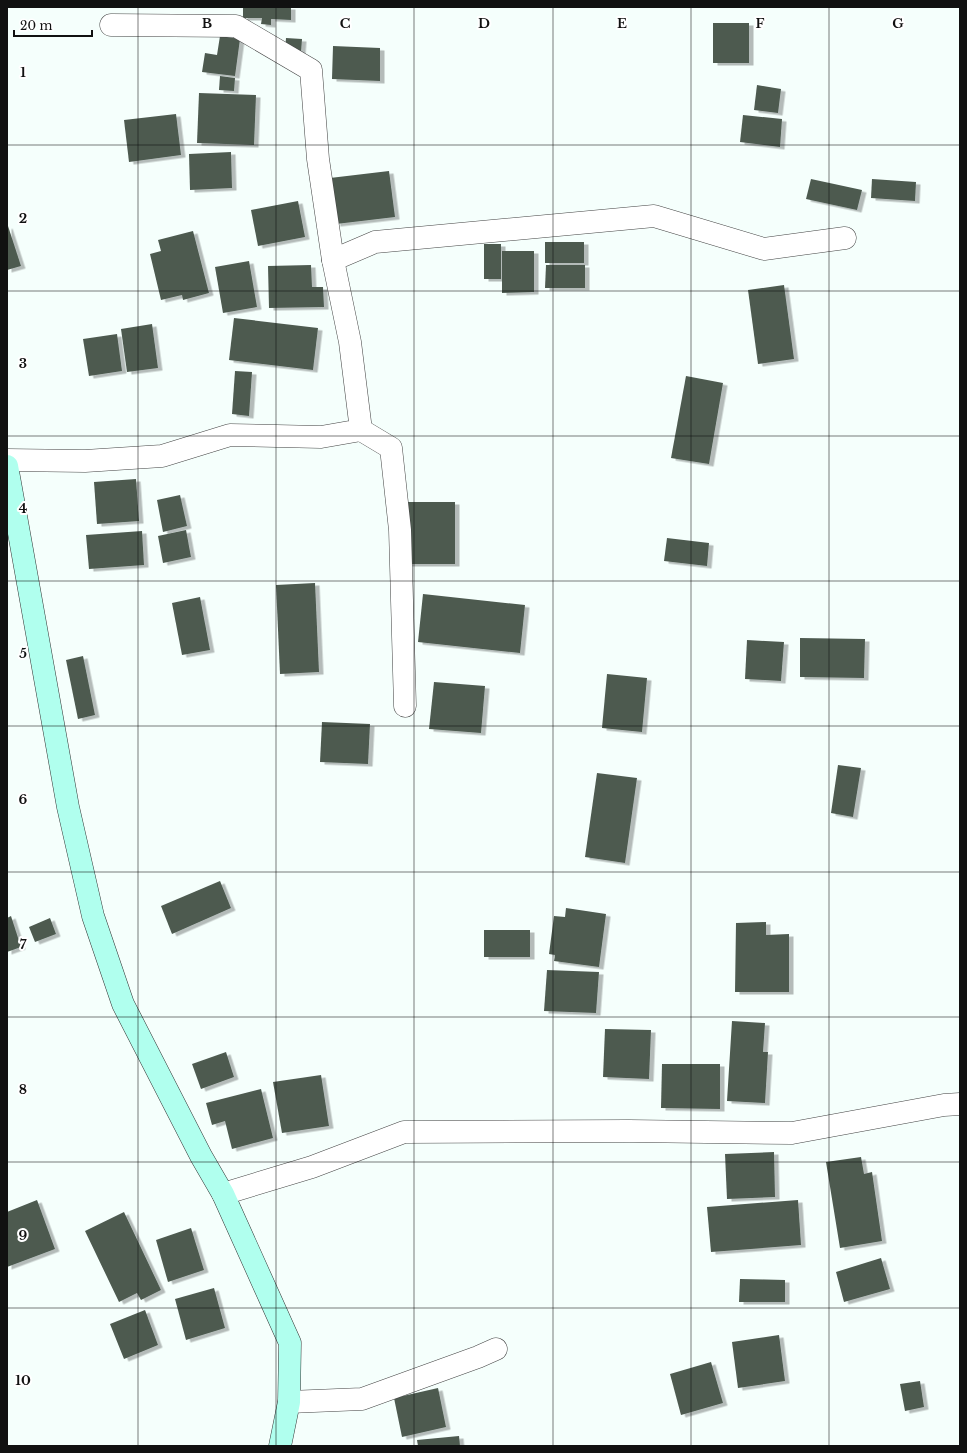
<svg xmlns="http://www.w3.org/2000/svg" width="967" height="1453" viewBox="0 0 967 1453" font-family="'Libre Baskerville',serif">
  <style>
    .building { fill: #4d5a50; filter: url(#shadow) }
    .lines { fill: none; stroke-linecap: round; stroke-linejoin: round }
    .street-casing { stroke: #444; stroke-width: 23 }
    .secondary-casing { stroke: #333; stroke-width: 23 }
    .street { stroke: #fff; stroke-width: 22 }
    .secondary { stroke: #b0ffee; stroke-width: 22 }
    .grid { fill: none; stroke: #111; stroke-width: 1; stroke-opacity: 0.55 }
    .grid-label { font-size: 13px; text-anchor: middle; font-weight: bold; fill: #111; stroke: #fff; stroke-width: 4; stroke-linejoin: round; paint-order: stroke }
  </style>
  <defs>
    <filter id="shadow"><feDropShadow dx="4.5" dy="2.5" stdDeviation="0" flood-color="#0004"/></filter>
  </defs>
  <rect width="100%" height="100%" fill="#f5fffc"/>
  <g class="building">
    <path d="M243,7h48v13l-20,-1v6l-10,-1 1,-6h-19z"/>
    <rect x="713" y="23" width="36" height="40"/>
    <path d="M220,36l20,3 -5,37 -33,-4 3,-19 12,2z"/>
    <path d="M286,38l16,1 -1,13 -16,-1z"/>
    <path d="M333,46l47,2v33l-48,-2z"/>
    <path d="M220,76l15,2 -1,13 -15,-1z"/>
    <path d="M757,85l24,4 -3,24 -24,-3z"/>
    <path d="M199,93l57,2 -2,50 -57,-2z"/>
    <path d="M176,114l5,41 -52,7 -5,-42z"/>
    <path d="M743,115l39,4 -2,28 -40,-5z"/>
    <path d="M231,152l1,36 -42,2 -1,-36z"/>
    <path d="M389,171l6,46 -59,7 -6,-46z"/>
    <path d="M811,179l51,11 -5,20 -51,-11z"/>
    <path d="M872,179l44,3 -1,19 -44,-3z"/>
    <path d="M298,201l7,36 -47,9 -7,-36z"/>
    <path d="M8,226l13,40 -14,4v-43z"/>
    <path d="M193,231l16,62 -26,7 -1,-5 -21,5 -11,-46 11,-3 -3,-11z"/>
    <rect x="545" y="242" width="39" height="21"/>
    <rect x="484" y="244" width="17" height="35"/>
    <path d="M502,251h32v41l-32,1z"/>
    <path d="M249,261l8,46 -34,6 -8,-46z"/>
    <path d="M311,265l1,22h11l1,20 -55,1 -1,-42z"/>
    <path d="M546,265h39v23h-40z"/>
    <path d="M784,285l10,74 -36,5 -10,-74z"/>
    <path d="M234,318l84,10 -5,42 -84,-10z"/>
    <path d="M152,324l6,44 -31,4 -6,-43z"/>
    <path d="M117,334l5,37 -33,5 -6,-37z"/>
    <path d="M235,371l17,1 -3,44 -17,-2z"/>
    <path d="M686,376l37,7 -14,81 -38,-6z"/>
    <path d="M136,479l3,42 -42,3 -3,-42z"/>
    <path d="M180,495l7,31 -24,6 -6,-32z"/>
    <rect x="406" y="502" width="49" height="62"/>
    <path d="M186,530l5,27 -28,6 -5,-27z"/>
    <path d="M142,531l2,34 -55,4 -3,-34z"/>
    <path d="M667,538l42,5 -2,23 -43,-5z"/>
    <path d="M315,583l4,89 -39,2 -4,-89z"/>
    <path d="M423,594l102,11 -5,48 -102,-11z"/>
    <path d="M200,597l10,53 -28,5 -10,-52z"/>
    <path d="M800,638l65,1 -1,39 -64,-1z"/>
    <path d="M747,640l37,2 -3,39 -36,-2z"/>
    <path d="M83,656l12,59 -17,4 -12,-59z"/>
    <path d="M607,674l40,4 -5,54 -40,-4z"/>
    <path d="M434,682l51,4 -4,47 -52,-4z"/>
    <path d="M322,722l48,2 -2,40 -48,-2z"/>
    <path d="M838,765l23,3 -8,49 -22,-4z"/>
    <path d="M597,773l40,5 -12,85 -40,-6z"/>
    <path d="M220,881l11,27 -59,26 -11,-28z"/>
    <path d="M566,908l40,6 -7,53 -45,-6 1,-6 -6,-1 5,-38 11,1z"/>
    <path d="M11,916l10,31 -14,5v-34z"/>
    <path d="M50,918l6,16 -21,8 -6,-15z"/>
    <path d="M766,922v13l23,-1v58h-54l1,-69z"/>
    <rect x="484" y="930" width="46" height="27"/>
    <path d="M547,970l52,2 -3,41 -52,-2z"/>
    <path d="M732,1021l33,2 -2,29h5l-3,51 -38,-2z"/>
    <path d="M605,1029l46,1 -2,49 -46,-2z"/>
    <path d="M226,1052l8,25 -33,12 -9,-25z"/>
    <path d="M662,1064h58v45l-59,-1z"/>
    <path d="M321,1075l8,51 -47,7 -9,-51z"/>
    <path d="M261,1089l12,49 -41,11 -7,-28 -13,4 -6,-22z"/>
    <path d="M774,1152l1,45 -48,2 -2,-45z"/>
    <path d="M861,1157l3,17 8,-2 10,69 -42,7 -14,-86z"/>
    <path d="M37,1200l18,49 -48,18v-55z"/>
    <path d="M798,1200l3,45 -90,7 -4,-45z"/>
    <path d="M124,1212l37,78 -20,10 -4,-7 -18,9 -34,-71z"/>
    <path d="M191,1228l13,42 -36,12 -12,-42z"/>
    <path d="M881,1258l9,31 -46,13 -8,-30z"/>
    <path d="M740,1279l45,1v22h-46z"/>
    <path d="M214,1288l11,40 -39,12 -11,-41z"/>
    <path d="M145,1310l13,35 -34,14 -14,-35z"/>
    <path d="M779,1335l6,46 -47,7 -6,-46z"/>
    <path d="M711,1362l12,41 -42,12 -11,-41z"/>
    <path d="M920,1381l4,26 -19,4 -5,-27z"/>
    <path d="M438,1388l8,39 -44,10 -8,-39z"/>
    <path d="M459,1436l1,10h-42l-1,-6z"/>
  </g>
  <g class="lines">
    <g class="street-casing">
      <g id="street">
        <path d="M111,25l125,1 75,44 7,89 15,101"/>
        <path d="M361,430l30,18 9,82 5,176"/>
        <path d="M7,460l78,1 77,-5 68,-21 91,2 40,-7 -11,-88 -17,-82 42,-18 279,-26 110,33 81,-11"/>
        <path d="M223,1194l89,-27 92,-35 225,-1 163,2 152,-28 16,-1"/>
        <path d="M289,1402l73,-3 116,-42 18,-8"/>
      </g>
    </g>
    <g class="secondary-casing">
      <path id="secondary" d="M7,466l61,341 25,109 30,88 78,152 22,38 67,149 -1,59 -9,44"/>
    </g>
    <use href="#street" class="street"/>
    <use href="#secondary" class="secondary"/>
  </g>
  <path class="grid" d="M138,7v1439M276,7v1439M414,7v1439M553,7v1439M691,7v1439M829,7v1439M7,145h953M7,291h953M7,436h953M7,581h953M7,726h953M7,872h953M7,1017h953M7,1162h953M7,1308h953"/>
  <g class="grid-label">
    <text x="207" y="28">B</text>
    <text x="345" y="28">C</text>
    <text x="484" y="28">D</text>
    <text x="622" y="28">E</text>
    <text x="760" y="28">F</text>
    <text x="898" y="28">G</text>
    <text x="23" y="77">1</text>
    <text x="23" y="223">2</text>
    <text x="23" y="368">3</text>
    <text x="23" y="513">4</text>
    <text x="23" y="658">5</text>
    <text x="23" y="804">6</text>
    <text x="23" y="949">7</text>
    <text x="23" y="1094">8</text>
    <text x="23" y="1240">9</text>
    <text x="23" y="1385">10</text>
  </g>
  <rect width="967" height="1453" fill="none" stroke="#111111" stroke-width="16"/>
  <path d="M14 30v6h78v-6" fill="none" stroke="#111111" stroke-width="2"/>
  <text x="20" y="30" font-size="12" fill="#111111" stroke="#ffffff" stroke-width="3" paint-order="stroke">20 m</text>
</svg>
